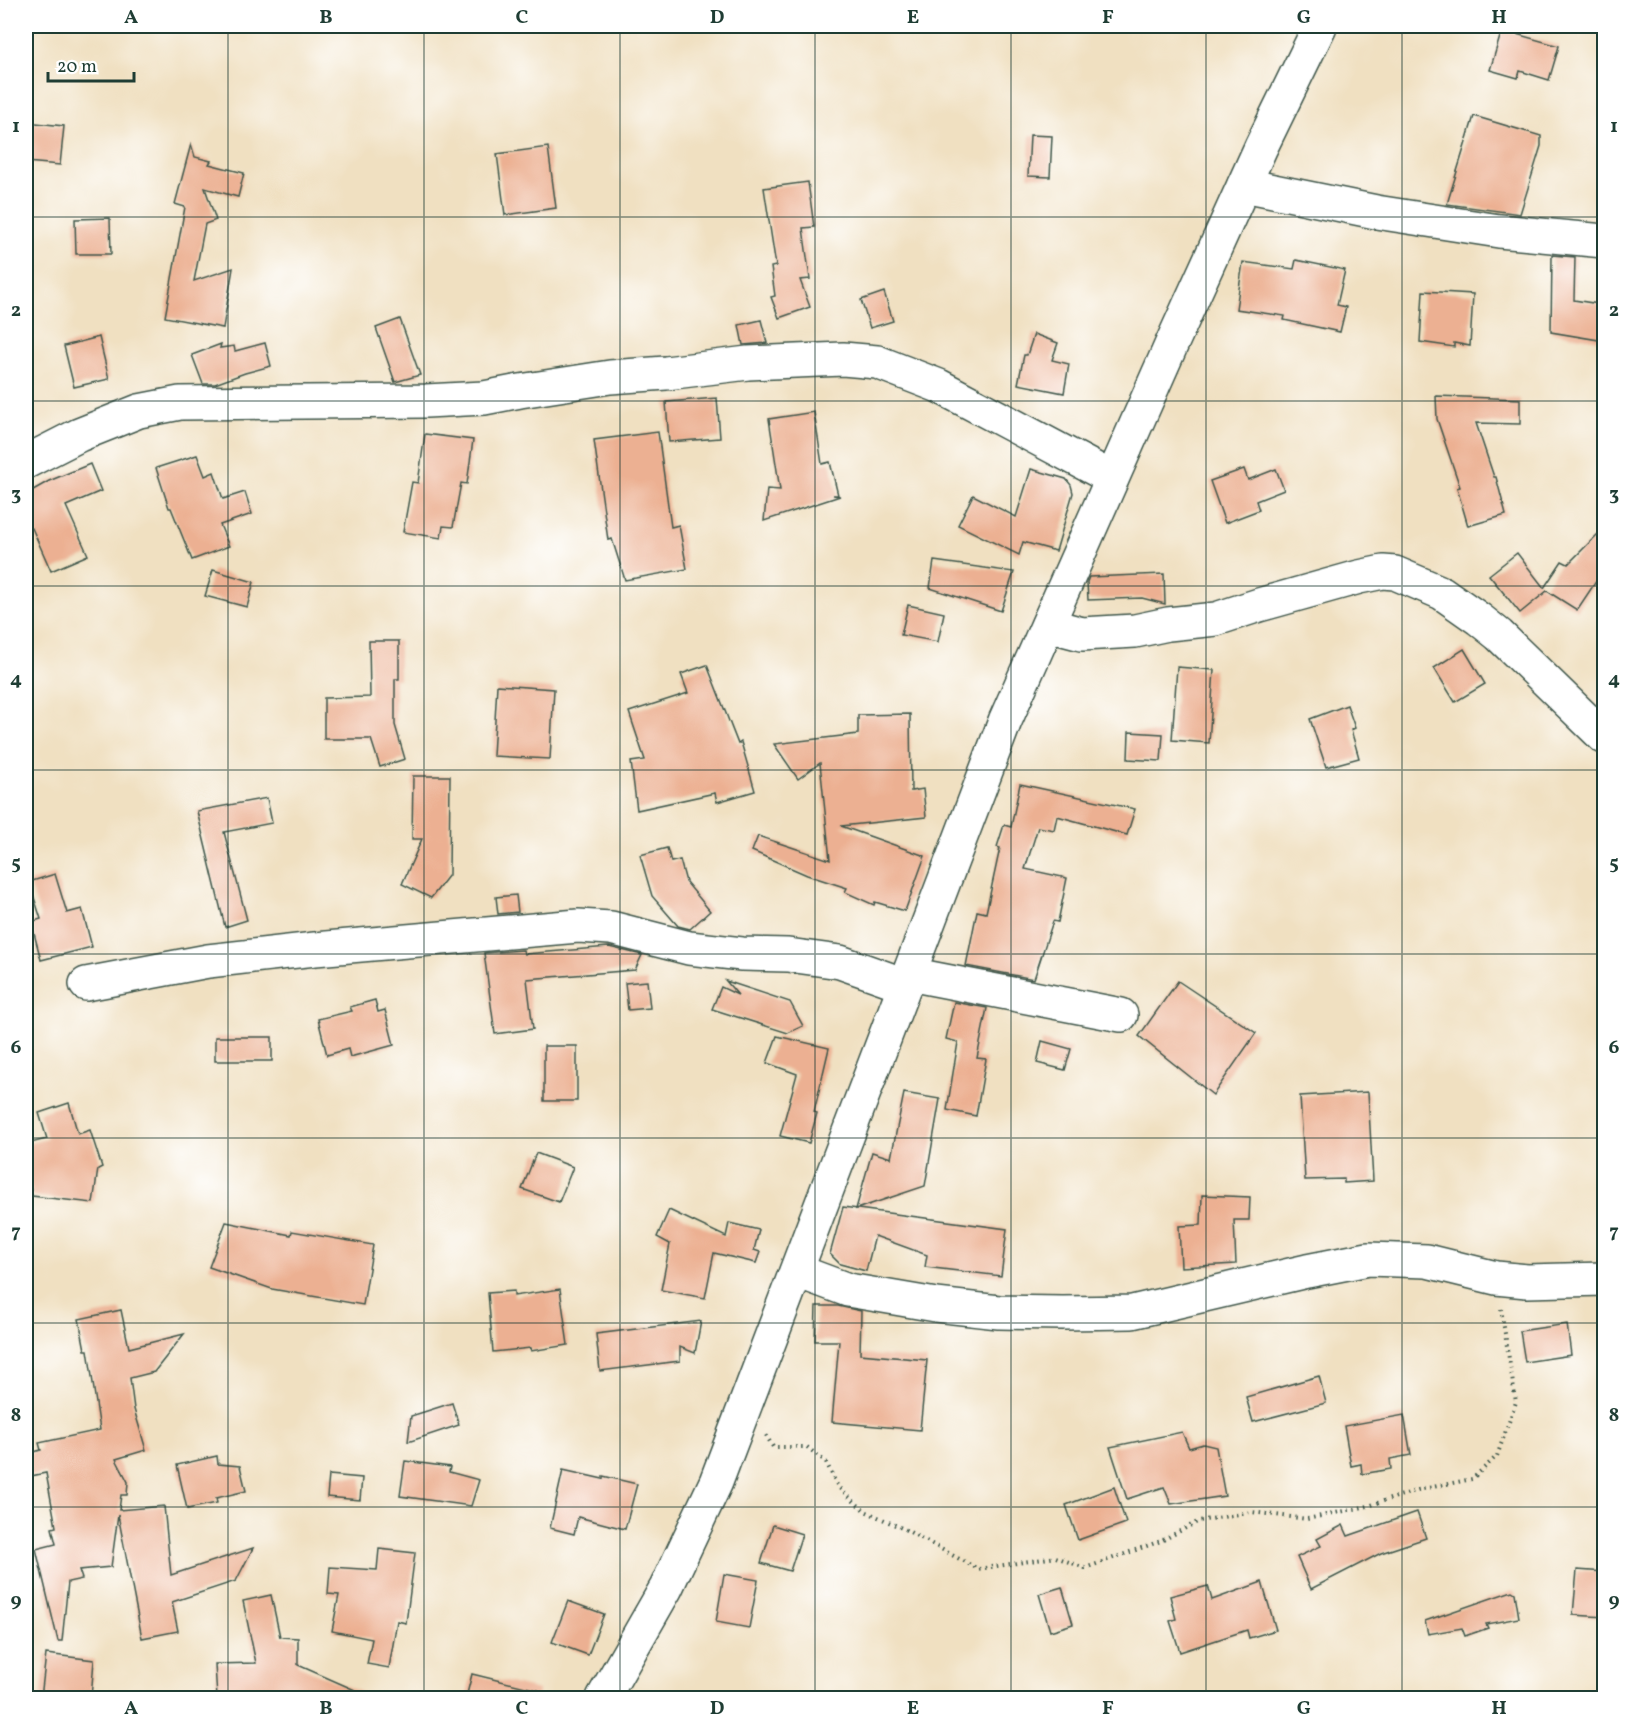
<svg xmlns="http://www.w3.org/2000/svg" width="1630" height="1724" viewBox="0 0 1630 1724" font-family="Vollkorn,serif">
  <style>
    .building { fill: #ecb092 }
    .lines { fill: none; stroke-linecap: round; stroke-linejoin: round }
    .minor-casing { stroke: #3e5549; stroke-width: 36 }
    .path { stroke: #3e5549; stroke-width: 4; stroke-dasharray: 1.5 4.5; stroke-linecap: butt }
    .minor { stroke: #fff; stroke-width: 33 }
    .grid { fill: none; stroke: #1f3d34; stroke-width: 1.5; stroke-opacity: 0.55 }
    .neatline { fill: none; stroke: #1f3d34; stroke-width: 2 }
    .grid-label { font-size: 20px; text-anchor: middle; font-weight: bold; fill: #1f3d34 }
  </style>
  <rect width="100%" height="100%" fill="#fff"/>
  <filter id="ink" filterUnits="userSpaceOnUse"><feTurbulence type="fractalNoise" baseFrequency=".0167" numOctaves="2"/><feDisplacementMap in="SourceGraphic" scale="12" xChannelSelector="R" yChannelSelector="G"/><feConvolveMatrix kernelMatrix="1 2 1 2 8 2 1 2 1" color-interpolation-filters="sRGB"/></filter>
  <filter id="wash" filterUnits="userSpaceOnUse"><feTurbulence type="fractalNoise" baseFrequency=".008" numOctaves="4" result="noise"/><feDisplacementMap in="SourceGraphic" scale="24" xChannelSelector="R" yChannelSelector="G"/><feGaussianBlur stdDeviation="1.35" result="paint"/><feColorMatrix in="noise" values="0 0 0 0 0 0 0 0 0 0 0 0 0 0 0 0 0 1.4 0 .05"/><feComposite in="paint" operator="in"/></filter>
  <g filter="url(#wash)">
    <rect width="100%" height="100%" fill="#f0e0c1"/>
    <g id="blocks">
      <g class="building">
        <path d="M1502,30l57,16 -10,34 -29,-9 -2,7 -28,-8z"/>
        <path d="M1474,116l67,20v10l-21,68 -73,-10z"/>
        <path d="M26,122l38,4 -4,39 -34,-3z"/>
        <path d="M1030,135l22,1 -2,41 -22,-1z"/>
        <path d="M191,144l4,13 16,4 -2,3 35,9 -6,24 -33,-9 11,32 -11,4 -11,57 39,-13 -10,60 -58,-11 20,-110 -10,-3z"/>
        <path d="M548,147l8,61 -51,7 -8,-61z"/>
        <path d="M808,182l6,45 -11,1 7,51 -10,1 10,27 -31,11 -8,-21 4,-1 -4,-29 5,-1 -12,-78z"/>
        <path d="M110,218l1,36h-35l-1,-35z"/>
        <path d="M1552,255l23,2 -1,43 31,5v36l-54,-9z"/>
        <path d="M1296,260l49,10 -8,35 9,2 -6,25 -56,-12 1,-4 -49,-7 7,-47 51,7z"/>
        <path d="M1423,291l50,3 -3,52 -16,-3v4l-34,-5z"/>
        <path d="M884,292l9,29 -23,7 -9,-28z"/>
        <path d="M400,319l20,56 -25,7 -19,-54z"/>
        <path d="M761,320l6,23 -24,2 -4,-20z"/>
        <path d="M1034,334l24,9 -6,17 17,4 -5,29 -46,-9 6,-29h3z"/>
        <path d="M99,337l10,42 -35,8 -10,-41z"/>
        <path d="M265,343l6,23 -26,7 -30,11h-12l-11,-29 29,-11 -1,4 14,-2 1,5z"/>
        <path d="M1436,396l84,3v25l-44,-1 18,54h2l10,38 -38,11 -11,-38 3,-1 -23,-68z"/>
        <path d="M717,398l3,40 -51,4 -3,-40z"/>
        <path d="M814,412l8,52 8,-2 8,33h-5l7,1 -76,25 3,-32 13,1 -11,-71z"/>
        <path d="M658,432l13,95 8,-2 8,44 -62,11 -13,-41 -4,1 -14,-100z"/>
        <path d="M425,434l48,6 -6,44 -6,-1 -8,44 -10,-1 -2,12 -38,-6 9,-50 6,1z"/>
        <path d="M197,455l8,21 9,-4 9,27 22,-7 7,22 -32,11 9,21 -37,14 -21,-52h-2l-13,-40z"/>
        <path d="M90,464l11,27 -35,15 22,49 -37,16 -19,-43 -6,4v-38l23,-13z"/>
        <path d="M1031,469l35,10 5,6 2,8 -17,58 -33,-9 -4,13 -61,-30 15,-30 43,22z"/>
        <path d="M1244,469l4,11 28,-11 8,21 -28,11 3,9 -34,13 -15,-42z"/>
        <path d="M1605,527v41l-28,42 -30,-19 -27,22 -31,-38 28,-22 27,35 18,-27 6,3z"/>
        <path d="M934,561l80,11 -13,39 -71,-23z"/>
        <path d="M213,570l41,12 -7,25 -42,-11z"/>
        <path d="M1164,574l1,30 -23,-6 -54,2 -1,-18 2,-5z"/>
        <path d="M908,605l36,8 -6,29 -37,-7z"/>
        <path d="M369,641h30v38h-4v46l10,34 -25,8 -9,-28h-47v-41l46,-1z"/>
        <path d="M1464,649l21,35 -30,18 -21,-34z"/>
        <path d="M707,665l31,79 3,-2 14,49 -38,11 -2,-9 -78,17 -6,-48 14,-2 -16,-48 59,-19 -7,-19z"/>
        <path d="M1177,667l37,3 -5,73 -37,-3z"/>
        <path d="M497,685l57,4 -4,70 -57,-3z"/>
        <path d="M1347,705l8,23 -4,2 8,28 -33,9 -16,-48z"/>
        <path d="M910,714l1,77 12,-2 3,28 -85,9 84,30 -20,55 -30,-9 -1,3 -29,-13 2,-4 -40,-13 -55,-24 6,-15 72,24 -10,-97 -22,16 -24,-35 84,-10v-19z"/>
        <path d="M1129,732l34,2 -2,27 -33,-2z"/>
        <path d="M413,776h37l-1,99 -18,23 -29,-14 20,-45h-10z"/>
        <path d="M1020,784l115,25 -8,26 -70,-19 -3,14 -16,-3 -13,42 42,9 -9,44 -5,-1 -19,58 -68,-13 11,-55 9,2 14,-65 -3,-1 7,-22 7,2z"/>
        <path d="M267,798l5,25 -48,9 23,88 -22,7 -28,-116z"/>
        <path d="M667,848l4,14 9,-2 6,22 24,29 -20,18 -12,-3 -26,-30 -12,-41z"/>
        <path d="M55,874l12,39 15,-4 10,38 -51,13 -10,-38 10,-3 -12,-37z"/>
        <path d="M516,895l2,17 -20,2 -2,-17z"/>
        <path d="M609,947l33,8 -7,15 -108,9 6,50 -38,5 -11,-81 39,-3 1,4z"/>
        <path d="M647,981l3,27 -22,2 -3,-27z"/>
        <path d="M726,981l64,21 13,24 -15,7 -76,-24 9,-22 17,8z"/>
        <path d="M1178,981l78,52 -43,62 -74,-59z"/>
        <path d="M375,1000l3,12 7,-2 9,35 -44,12 -2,-8 -21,6 -9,-36 34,-8 -2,-4z"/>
        <path d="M954,1002l33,6 -10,50 9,1 -10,57 -29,-6 11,-68 -12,-3z"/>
        <path d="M777,1036l52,12 -15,64 3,1 -8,30 -29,-7 17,-62 -30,-11z"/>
        <rect x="215" y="1037" width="57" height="24"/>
        <path d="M1042,1041l29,8 -6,21 -28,-7z"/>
        <rect x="544" y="1046" width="33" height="55"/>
        <path d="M1368,1092l5,89 -29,2v-4l-39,1 -5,-84z"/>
        <path d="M904,1093l36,6 -15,87 -69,23 16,-57 19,6z"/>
        <path d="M69,1103l9,31 12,-4 12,37 -4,2 -5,34 -61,-7 -6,-28v-24l21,-5 -8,-26z"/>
        <path d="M536,1153l37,14 -14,35 -37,-13z"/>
        <path d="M1202,1195l48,2 -1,23h-15l2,44 -55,3 -2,-41 22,-1z"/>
        <path d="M843,1207l164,22 -6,47 -76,-9 2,-12 -52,-19 -9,35 -26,-7 -10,-10z"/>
        <path d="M669,1210l57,27 3,-14 30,7 -5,20 6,2 -4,11 -42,-10 -9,45 -44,-8 9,-46 -13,-7z"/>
        <path d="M226,1222l65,13 1,-4 81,14 -10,60 -91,-16 -63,-22z"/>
        <path d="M560,1289l8,56 -37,6 -1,-3 -37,4 -5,-59 26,-2v5z"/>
        <path d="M816,1306h22l23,5 -1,43 67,6 -7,70 -88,-8 7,-81h-24z"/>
        <path d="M121,1310l8,38 55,-14 -30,38 -24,6 4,31 12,41 -30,9 12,23 -1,13h-6l-2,15 45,-4 7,69 82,-27 -17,33 -64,21 6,29 -36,7 -24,-123 -7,52 -32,3 3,9 -14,3 -6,59h-4l-22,-92 20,-5 -4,-16 4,-1 -10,-54 -20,4v-23l15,-4 -2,-7 61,-13 -12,-80h-3l-6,-31z"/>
        <path d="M701,1321l-6,32 -15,-6v14l-80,10 -4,-37z"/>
        <path d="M1567,1324l4,31 -46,7 -5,-31z"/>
        <path d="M1319,1376l7,27 -73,19 -7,-25z"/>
        <path d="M452,1403l7,22 -51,17 3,-26z"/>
        <path d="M1404,1415l7,40 -21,4 1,10 -29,5 -1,-10 -10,2 -7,-40z"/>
        <path d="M1182,1432l7,16 14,-4 13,3 9,49 -54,8 -7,-17 -37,12 -17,-52z"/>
        <path d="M217,1456l1,8 22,2 6,25 -30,7 1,5 -30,6 -10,-44z"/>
        <path d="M405,1461l45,6 -1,5 30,8 -8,26 -71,-10z"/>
        <path d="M563,1470l40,9v-3l34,8 -12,45 -47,-12 -4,17 -24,-6z"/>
        <path d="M329,1475l33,3 -2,22 -33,-3z"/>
        <path d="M1114,1487l12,36 -48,17 -12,-35z"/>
        <path d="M1417,1512l9,26 -45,15 -70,36 -14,-32 24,-11 -4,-7 26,-14 5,11z"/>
        <path d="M773,1525l29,9 -12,37 -29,-8z"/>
        <path d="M379,1549l36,4 -9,70 -9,-2 -8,47 -22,-4 5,-25 -40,-8 7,-36 -11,-1 2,-27 47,3z"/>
        <path d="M1577,1570l28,2v45l-32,-2z"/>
        <path d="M724,1574l34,6 -9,48 -33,-6z"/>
        <path d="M1262,1582l14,48 -27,8 -2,-8 -67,22 -10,-31 6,-2 -6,-23 38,-10 4,14z"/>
        <path d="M1062,1587l11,37 -23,7 -11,-37z"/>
        <path d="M1512,1591l3,2 4,25 -33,6 2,4 -23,8 -3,-8 -34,6 -3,-13z"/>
        <path d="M271,1595l9,42 18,1v27l75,33h-156l-2,-34 41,-1 -13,-62z"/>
        <path d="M568,1601l36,13 -16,41 -36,-13z"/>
        <path d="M46,1654l48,6 -3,38h-50z"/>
        <path d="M472,1674l66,16 -1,8h-71z"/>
      </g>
    </g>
  </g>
  <g filter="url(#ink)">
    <use href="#blocks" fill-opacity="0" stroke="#3e5549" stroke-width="1.5"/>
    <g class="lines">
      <g class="minor-casing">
        <g id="minor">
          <path d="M1244,185l132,27 123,19 105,10"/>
          <path d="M26,462l53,-27 60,-24 41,-8 246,-2 58,-3 36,-7 90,-14 56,-4 82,-10 95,-4 34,3 62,24 173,92"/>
          <path d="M1048,625l34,9 53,-3 33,-7 48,-5 43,-14 100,-28 24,-5 12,1 47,20 37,26 20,16 105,102"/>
          <path d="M909,974l212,41"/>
          <path d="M86,984l122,-23 107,-12 263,-23 33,2 78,20 53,6 46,1 52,7 65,23"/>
          <path d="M797,1271l51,19 88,15 63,7 64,1 69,-1 175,-41 61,-12 59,2 69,17 31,3 77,-2"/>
          <path d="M603,1698l63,-110 50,-106 289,-761 168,-380 88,-194 59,-121"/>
        </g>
      </g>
      <path class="path" d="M766,1435l7,12h34l19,15 12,25 27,24 41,19 72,39 78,-12 29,11 76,-27 38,-20 52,-9 56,7 61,-13 50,-16 54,-11 25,-23 19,-54 -15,-93"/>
      <use href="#minor" class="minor"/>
    </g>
  </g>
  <path class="grid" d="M228,26v1672M424,26v1672M620,26v1672M815,26v1672M1011,26v1672M1206,26v1672M1402,26v1672M26,217h1578M26,401h1578M26,586h1578M26,770h1578M26,954h1578M26,1138h1578M26,1323h1578M26,1507h1578"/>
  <rect width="1630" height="1724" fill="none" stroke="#fff" stroke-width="66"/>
  <path d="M48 72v9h86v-9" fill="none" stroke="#1f3d34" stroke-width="3"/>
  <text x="57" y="72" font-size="18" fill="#1f3d34" stroke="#ffffff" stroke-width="4.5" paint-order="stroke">20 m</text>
  <rect x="33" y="33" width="1564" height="1658" class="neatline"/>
  <g class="grid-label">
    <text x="131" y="23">A</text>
    <text x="326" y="23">B</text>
    <text x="522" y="23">C</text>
    <text x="717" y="23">D</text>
    <text x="913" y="23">E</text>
    <text x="1108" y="23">F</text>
    <text x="1304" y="23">G</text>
    <text x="1499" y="23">H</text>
    <text x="16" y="132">1</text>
    <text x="1614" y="132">1</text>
    <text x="16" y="316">2</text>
    <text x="1614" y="316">2</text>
    <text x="16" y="500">3</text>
    <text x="1614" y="500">3</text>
    <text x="16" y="685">4</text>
    <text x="1614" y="685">4</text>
    <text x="16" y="869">5</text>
    <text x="1614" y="869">5</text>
    <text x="16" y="1053">6</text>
    <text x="1614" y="1053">6</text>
    <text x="16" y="1237">7</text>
    <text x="1614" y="1237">7</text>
    <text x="16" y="1421">8</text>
    <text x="1614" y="1421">8</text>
    <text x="16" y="1606">9</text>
    <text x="1614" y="1606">9</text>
    <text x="131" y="1714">A</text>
    <text x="326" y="1714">B</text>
    <text x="522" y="1714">C</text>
    <text x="717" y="1714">D</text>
    <text x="913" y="1714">E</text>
    <text x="1108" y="1714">F</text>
    <text x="1304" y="1714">G</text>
    <text x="1499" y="1714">H</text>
  </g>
</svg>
